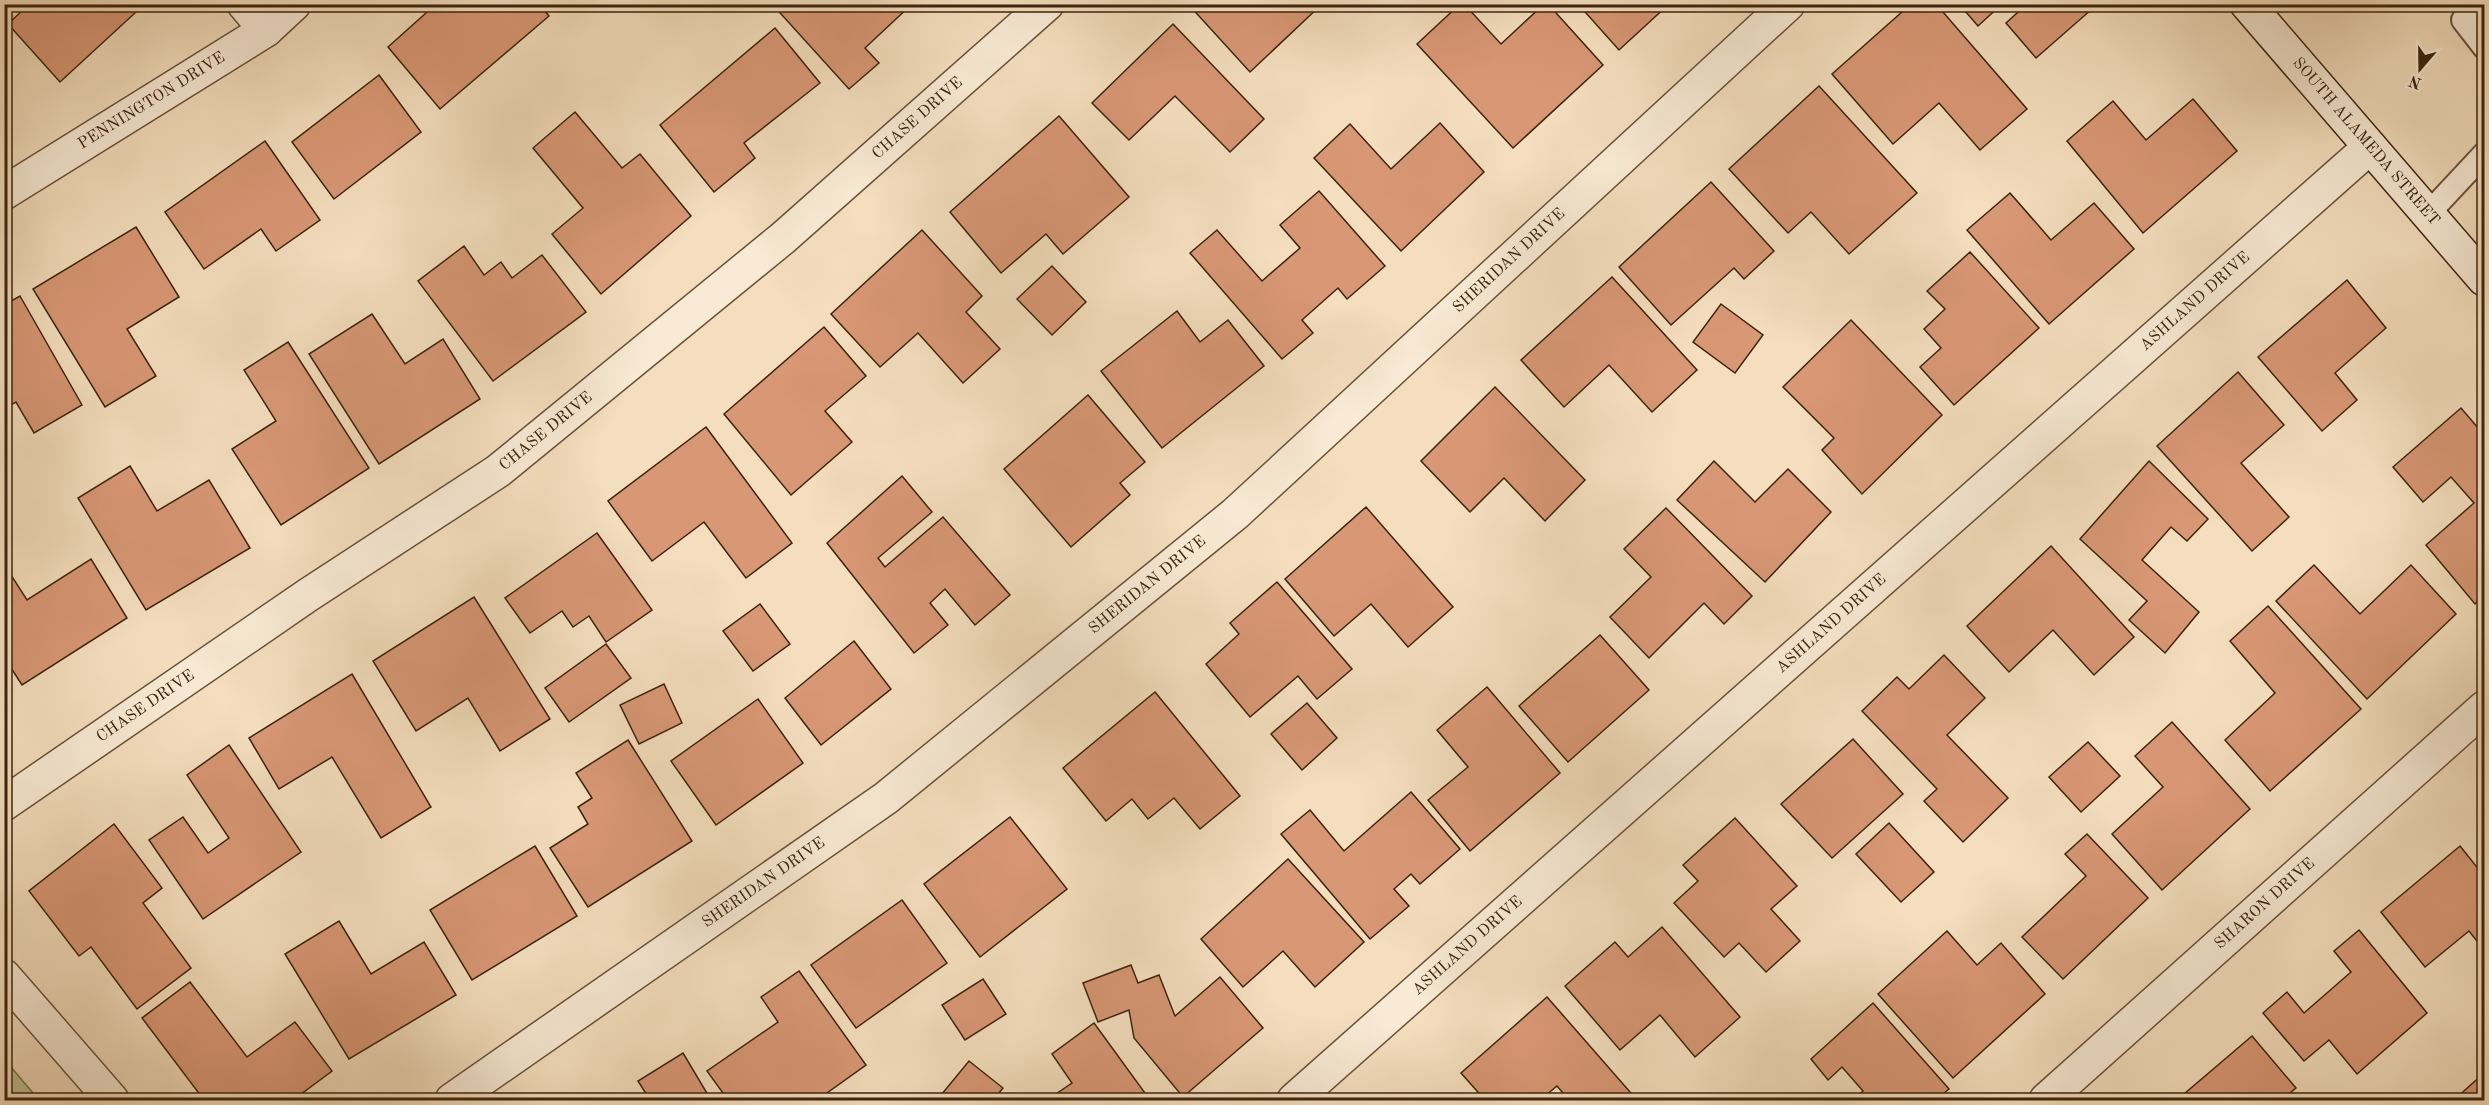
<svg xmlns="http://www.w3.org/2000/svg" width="2489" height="1105" viewBox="0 0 2489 1105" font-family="'Old Standard TT',serif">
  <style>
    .green { fill: #bcc191; stroke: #7c7250; stroke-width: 1.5 }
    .building { fill: #d89775; stroke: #3c240e; stroke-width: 1.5 }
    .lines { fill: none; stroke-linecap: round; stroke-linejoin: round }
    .service-casing { stroke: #6a523a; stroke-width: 26 }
    .minor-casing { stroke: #6a523a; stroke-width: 36 }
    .secondary-casing { stroke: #3c240e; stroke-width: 36 }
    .service { stroke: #f8ead5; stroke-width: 22 }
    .minor { stroke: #f8ead5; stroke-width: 33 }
    .secondary { stroke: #f8ead5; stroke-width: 33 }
    .labels { text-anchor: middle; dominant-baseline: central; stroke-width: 6; stroke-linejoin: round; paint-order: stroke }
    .street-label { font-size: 16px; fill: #3c240e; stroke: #f8ead5 }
  </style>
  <rect width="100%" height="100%" fill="#f4debe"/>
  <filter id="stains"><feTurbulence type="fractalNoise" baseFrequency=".00333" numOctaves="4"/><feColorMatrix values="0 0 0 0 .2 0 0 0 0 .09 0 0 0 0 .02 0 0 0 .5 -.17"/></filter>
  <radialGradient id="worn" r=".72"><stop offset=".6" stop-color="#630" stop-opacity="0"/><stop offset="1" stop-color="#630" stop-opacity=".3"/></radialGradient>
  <path class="green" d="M5,1060l34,40h-34z"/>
  <g class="building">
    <path d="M22,4h107l7,8 -76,70 -52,-58 17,-16z"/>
    <path d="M436,4h103l10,12 -109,93 -52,-62z"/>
    <path d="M772,4h140l-47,44 14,15 -30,26z"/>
    <path d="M1188,4h134l-72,68z"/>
    <path d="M1460,4h4l37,40 43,-40h4l55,61 -90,83 -96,-104z"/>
    <path d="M1578,4h91l-50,46z"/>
    <path d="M1911,4h25l91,105 -47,41 -41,-47 -46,41 -61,-70z"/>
    <path d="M1959,4h43l-24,22z"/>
    <path d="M2027,4h61l4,5 -56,49 -30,-35z"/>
    <path d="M1173,24l91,95 -34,33 -55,-56 -46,44 -37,-37z"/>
    <path d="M775,28l45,55 -76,60 11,15 -41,34 -54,-67z"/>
    <path d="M379,75l42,57 -87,67 -42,-57z"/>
    <path d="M1819,86l98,107 -68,61 -38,-42 -23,21 -59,-64z"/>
    <path d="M2193,99l44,52 -94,82 -76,-92 46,-40 33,39z"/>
    <path d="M575,112l47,56 18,-14 51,62 -90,78 -49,-60 31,-26 -50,-60z"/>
    <path d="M1059,116l70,81 -66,57 -17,-20 -45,39 -51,-61z"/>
    <path d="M1440,123l44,49 -83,79 -87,-93 36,-34 41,45z"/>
    <path d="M265,141l55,79 -44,31 -15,-22 -57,40 -39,-57z"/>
    <path d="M1711,182l63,69 -30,28 -10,-11 -63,57 -52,-58z"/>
    <path d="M1319,191l66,75 -38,33 -9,-11 -36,32 11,13 -31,26 -92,-106 27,-23 45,51 38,-33 -20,-23z"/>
    <path d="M2010,193l41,47 43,-37 40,46 -85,75 -82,-94z"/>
    <path d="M136,227l43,70 -52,32 29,47 -51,31 -72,-118z"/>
    <path d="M922,230l60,66 -16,16 34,37 -37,34 -45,-50 -38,34 -49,-53z"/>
    <path d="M464,246l20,29 17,-13 11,16 30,-23 44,57 -93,69 -75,-100z"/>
    <path d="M1970,252l69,76 -85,77 -34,-38 21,-19 -17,-19 21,-20 -18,-18z"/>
    <path d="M1052,266l34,36 -34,33 -35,-36z"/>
    <path d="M1612,277l85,93 -45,42 -43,-47 -45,42 -43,-47z"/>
    <path d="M2347,280l39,48 -51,45 22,27 -35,31 -64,-74z"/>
    <path d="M20,296l62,109 -48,28 -18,-31 -12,7v-104z"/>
    <path d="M1721,304l42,31 -28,38 -42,-31z"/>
    <path d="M1177,311l23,31 28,-22 36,46 -102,82 -61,-77z"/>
    <path d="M372,314l33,50 38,-25 37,60 -101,65 -70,-110z"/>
    <path d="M1851,320l91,95 -80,79 -40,-44 12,-12 -51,-51z"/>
    <path d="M824,327l42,49 -41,35 27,31 -61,53 -67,-81z"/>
    <path d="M288,342l81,126 -88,57 -49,-76 44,-28 -32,-51z"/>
    <path d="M2238,372l46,53 -43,38 48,54 -37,34 -95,-105z"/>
    <path d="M1495,387l90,93 -40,41 -41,-43 -34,34 -49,-51z"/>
    <path d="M1088,395l57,67 -25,21 10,12 -59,52 -67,-78z"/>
    <path d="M2461,408l23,27v160l-9,9 -49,-59 48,-42 -23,-26 -28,25 -30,-35z"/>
    <path d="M706,427l86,116 -46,35 -42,-56 -52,39 -44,-60z"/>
    <path d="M1714,461l41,41 33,-33 43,43 -66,70 -88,-82z"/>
    <path d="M2149,461l59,58 -21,22 -16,-14 -29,33 57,52 -34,41 -36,-33 18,-19 -67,-62z"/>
    <path d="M130,466l27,45 52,-31 41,68 -104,62 -68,-112z"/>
    <path d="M902,476l30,36 -54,46 7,9 58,-50 67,78 -35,30 -30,-36 -15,14 18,22 -34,28 -87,-110z"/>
    <path d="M1366,507l87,100 -45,40 -37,-43 -37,32 -49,-57z"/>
    <path d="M1666,508l86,88 -28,28 -20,-21 -55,55 -39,-41 41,-40 -27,-28z"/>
    <path d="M597,533l55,77 -46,32 -17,-26 -16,11 -11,-16 -32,22 -25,-35z"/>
    <path d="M2051,546l83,91 -40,38 -41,-45 -44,42 -42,-46z"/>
    <path d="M91,559l36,59 -105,67 -18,-28v-93l23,36z"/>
    <path d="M2314,565l46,49 51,-49 45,49 -89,85 -91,-98z"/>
    <path d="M1277,582l75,87 -35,30 -19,-23 -48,41 -44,-53 33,-30 -9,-11z"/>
    <path d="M474,597l76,122 -50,32 -32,-53 -52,33 -43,-70z"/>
    <path d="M760,604l30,40 -37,27 -30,-40z"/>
    <path d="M2268,606l93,103 -91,82 -45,-51 50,-47 -45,-52z"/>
    <path d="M1600,635l49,55 -81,72 -49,-56z"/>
    <path d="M854,641l37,48 -70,56 -36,-47z"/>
    <path d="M606,644l25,34 -62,44 -24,-34z"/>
    <path d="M1944,655l41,43 -38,37 61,63 -45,44 -39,-41 13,-12 -75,-78 35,-34 12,12z"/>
    <path d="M352,674l79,133 -50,31 -49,-81 -53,32 -30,-51z"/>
    <path d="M664,684l18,39 -43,21 -19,-39z"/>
    <path d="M1487,687l73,86 -90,78 -42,-51 40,-33 -31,-37z"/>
    <path d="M1155,692l85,104 -40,33 -26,-31 -26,21 -16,-20 -26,22 -43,-53z"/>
    <path d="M758,699l45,64 -87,62 -45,-64z"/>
    <path d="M1307,703l30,35 -35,32 -31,-36z"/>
    <path d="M2172,722l78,87 -88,81 -50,-56 51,-47 -28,-31z"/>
    <path d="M1853,739l50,55 -71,64 -51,-54z"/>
    <path d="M628,740l64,101 -104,66 -38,-59 38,-24 -10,-17 14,-9 -16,-25z"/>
    <path d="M2088,742l32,34 -39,36 -32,-35z"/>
    <path d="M229,745l72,107 -98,67 -54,-79 34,-23 25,36 21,-15 -42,-63z"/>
    <path d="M1411,792l49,57 -40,35 -9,-10 -17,15 15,17 -39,33 -89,-105 29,-24 34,41z"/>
    <path d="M1010,817l57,72 -87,68 -56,-73z"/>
    <path d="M1735,818l62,68 -26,23 29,32 -34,31 -27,-29 -15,14 -50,-54 24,-22 -15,-16z"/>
    <path d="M1889,823l45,49 -33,30 -45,-48z"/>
    <path d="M114,824l48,64 -19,15 48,65 -54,41 -46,-62 -12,9 -50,-65z"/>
    <path d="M2087,834l61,64 -85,81 -41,-42 64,-61 -21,-22z"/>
    <path d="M535,846l42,70 -105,64 -42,-70z"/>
    <path d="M2460,846l24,30v74l-15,-19 -44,36 -44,-55z"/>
    <path d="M1288,859l76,83 -49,45 -32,-36 -40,36 -42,-48z"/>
    <path d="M902,900l45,63 -91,65 -45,-63z"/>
    <path d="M339,921l32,53 53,-32 32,53 -107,64 -64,-105z"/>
    <path d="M1662,927l78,90 -45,40 -35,-42 -40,35 -55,-64 50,-44 13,15z"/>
    <path d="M2359,930l68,83 -70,61 -28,-34 -25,21 -41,-48 24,-21 17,21 47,-41 -17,-21z"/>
    <path d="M1947,931l30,34 24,-22 44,51 -92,84 -75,-84z"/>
    <path d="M1131,965l7,18 21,-8 16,41 45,-39 43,51 -80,69 -49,-59 -5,-28 -31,12 -15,-39z"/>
    <path d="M799,971l67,94 -49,35h-89l-21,-29 71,-49 -17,-25z"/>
    <path d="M983,979l23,35 -41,26 -23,-35z"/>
    <path d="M190,982l57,75 48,-35 37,49 -39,29h-89l-62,-82z"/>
    <path d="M1547,997l90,103h-68l-12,-14 -17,14h-55l-24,-27z"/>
    <path d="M1873,1003l76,86 -13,11h-83l10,-9 -21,-24 -14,13 -17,-21z"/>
    <path d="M1094,1023l56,77h-103l25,-17 -20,-29z"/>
    <path d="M2252,1036l44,52 -14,12h-105z"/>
    <path d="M683,1053l28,47h-61l-12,-19z"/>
    <path d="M969,1061l34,27 -10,12h-56z"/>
    <path d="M2484,1073v27h-30z"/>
  </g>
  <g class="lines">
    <g class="service-casing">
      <g id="service">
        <path d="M2476,4l-13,16 21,27"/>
        <path d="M2428,214l56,-60"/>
      </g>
    </g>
    <g class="minor-casing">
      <g id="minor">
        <path d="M244,4l22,26"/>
        <path id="s1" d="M4,193l262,-163 28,-26"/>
        <path id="s2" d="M4,804l304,-209 190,-124 285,-233 264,-234"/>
        <path d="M4,976l108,124"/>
        <path id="s3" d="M452,1100l434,-302 349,-284 553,-510"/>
        <path id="s4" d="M1294,1100l1076,-953"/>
        <path id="s5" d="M2046,1100l438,-392"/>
      </g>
    </g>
    <g class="secondary-casing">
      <g id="secondary">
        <path id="s6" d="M2247,4l237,275"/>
      </g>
    </g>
    <use href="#service" class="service"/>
    <use href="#minor" class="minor"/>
    <use href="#secondary" class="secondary"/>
  </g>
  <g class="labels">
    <g class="street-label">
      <text stroke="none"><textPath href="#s1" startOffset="174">PENNINGTON DRIVE</textPath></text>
      <text stroke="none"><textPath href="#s2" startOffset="1144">CHASE DRIVE</textPath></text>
      <text stroke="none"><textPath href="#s6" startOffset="182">SOUTH ALAMEDA STREET</textPath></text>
      <text stroke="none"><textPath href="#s3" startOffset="1352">SHERIDAN DRIVE</textPath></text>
      <text stroke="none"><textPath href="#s4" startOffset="1204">ASHLAND DRIVE</textPath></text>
      <text stroke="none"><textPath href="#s2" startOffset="658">CHASE DRIVE</textPath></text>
      <text stroke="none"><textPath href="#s3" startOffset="866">SHERIDAN DRIVE</textPath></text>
      <text stroke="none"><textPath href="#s4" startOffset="718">ASHLAND DRIVE</textPath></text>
      <text stroke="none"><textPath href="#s2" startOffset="172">CHASE DRIVE</textPath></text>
      <text stroke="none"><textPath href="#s3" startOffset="380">SHERIDAN DRIVE</textPath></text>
      <text stroke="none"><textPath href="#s5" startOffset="294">SHARON DRIVE</textPath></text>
      <text stroke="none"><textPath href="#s4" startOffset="232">ASHLAND DRIVE</textPath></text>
    </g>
  </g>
  <rect width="2489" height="1105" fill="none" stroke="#f4debe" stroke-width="24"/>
  <rect x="6" y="6" width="2477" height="1093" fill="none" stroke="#3c240e" stroke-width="3"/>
  <rect x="12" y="12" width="2465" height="1081" fill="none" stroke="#3c240e" stroke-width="1.5"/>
  <g transform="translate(2420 69) rotate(200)" stroke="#f8ead5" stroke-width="4.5" paint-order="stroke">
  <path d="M0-4.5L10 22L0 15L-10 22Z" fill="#3c240e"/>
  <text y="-9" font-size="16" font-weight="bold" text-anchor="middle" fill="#3c240e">N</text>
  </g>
  <rect width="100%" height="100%" filter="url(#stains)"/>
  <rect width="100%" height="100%" fill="url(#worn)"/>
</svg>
